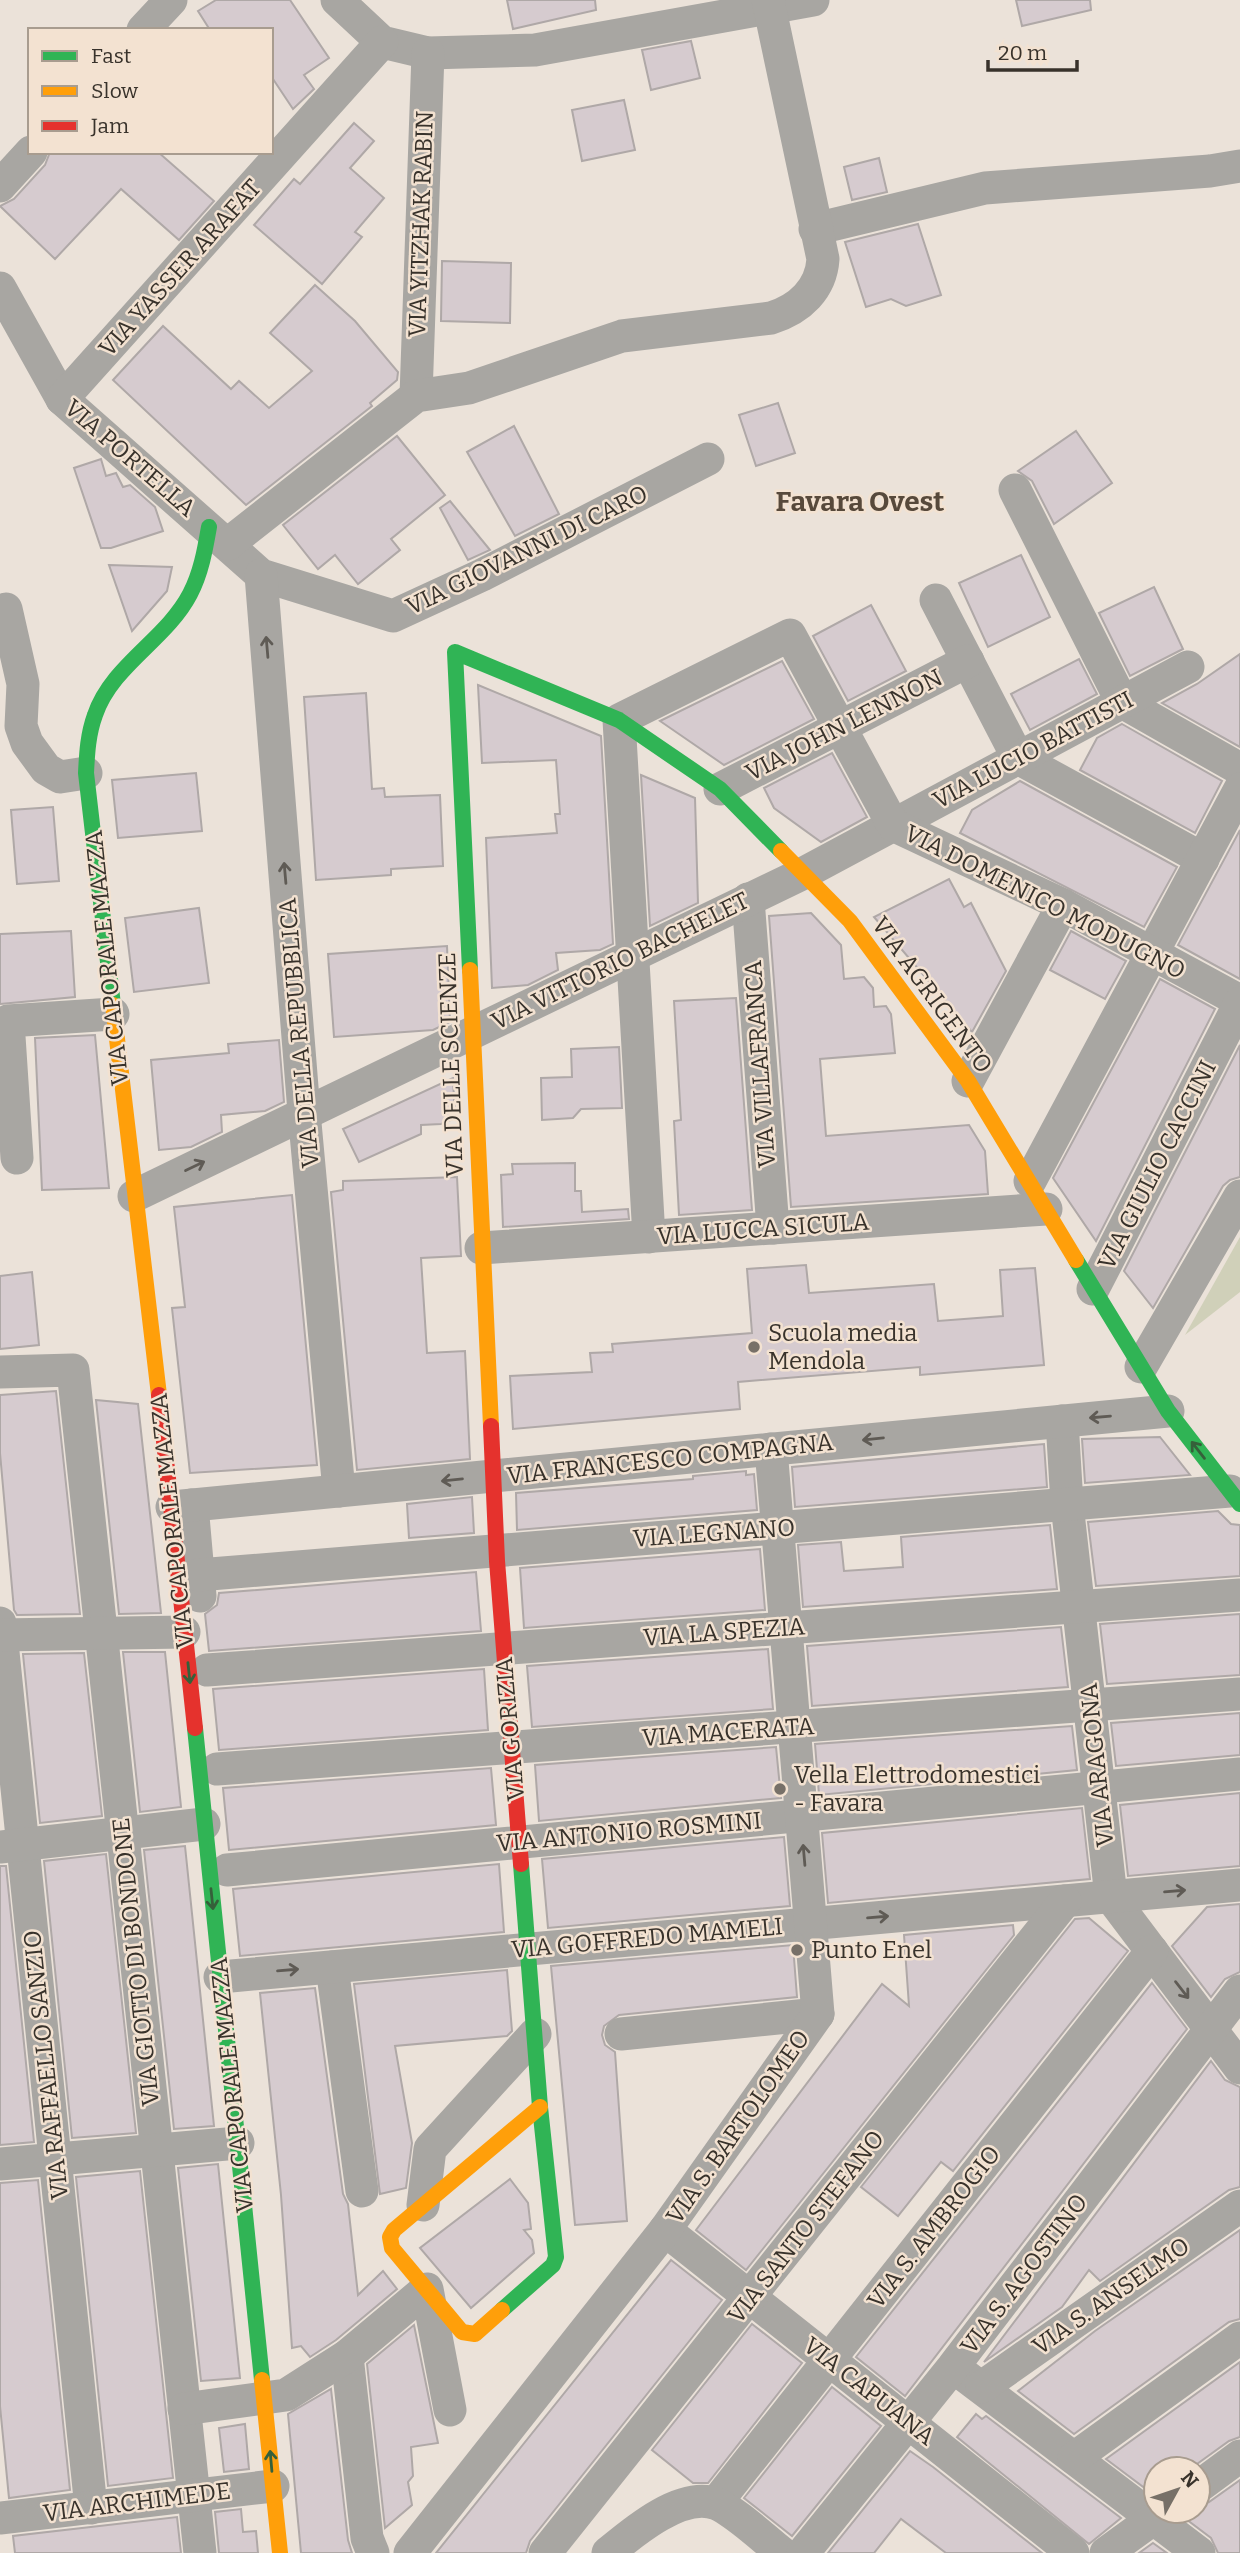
<svg xmlns="http://www.w3.org/2000/svg" width="1240" height="2553" viewBox="0 0 1240 2553" font-family="Bitter,serif">
  <style>
    .green { fill: #d0d0b9 }
    .building { fill: #d6cbcf; stroke: #afa8a7; stroke-width: 2 }
    .lines { fill: none; stroke-linecap: round; stroke-linejoin: round }
    .street { stroke: #a8a6a2; stroke-width: 33 }
    .fast { stroke: #30b455; stroke-width: 16 }
    .slow { stroke: #ff9f0a; stroke-width: 16 }
    .jam { stroke: #e5322d; stroke-width: 16 }
    .oneway { stroke: #5f5b55 }
    .oneway2 { stroke: #35603a }
    .poi-dot { fill: #777068; stroke: #f3e2d1; stroke-width: 2.5 }
    .labels { text-anchor: middle; dominant-baseline: central; stroke-width: 5; stroke-linejoin: round; paint-order: stroke }
    .street-label { font-size: 24px; fill: #38322b; stroke: #f3e2d1 }
    .poi-label { font-size: 24px; fill: #38322b; stroke: #f3e2d1; text-anchor: start }
    .quarter-label { font-size: 28px; font-weight: bold; fill: #57493b; stroke: #f3e2d1 }
  </style>
  <rect width="100%" height="100%" fill="#ebe2d9"/>
  <path class="green" d="M1240,1237v55l-55,43z"/>
  <g class="building">
    <path d="M216,0h74l39,58 -25,17 10,14 -21,20 -22,-33v-46h-61l-12,-19z"/>
    <path d="M507,0h88l1,10 -83,19z"/>
    <path d="M1016,0h74l1,10 -69,16z"/>
    <path d="M691,41l9,37 -49,12 -9,-40z"/>
    <path d="M624,100l11,50 -53,11 -10,-51z"/>
    <path d="M354,123l20,18 -24,27 34,30 -29,34 7,5 -40,47 -68,-59 40,-46 6,5z"/>
    <path d="M50,152h108l56,49 -35,39 -58,-51 -66,70 -55,-53 14,-7 31,-34z"/>
    <path d="M879,158l8,34 -35,8 -8,-33z"/>
    <path d="M918,224l23,71 -35,11 -15,-7 -25,8 -21,-65z"/>
    <path d="M442,261l69,2 -1,60 -69,-2z"/>
    <path d="M315,285l40,36 43,51 -1,8 -27,23 2,3 -126,99 -133,-125 50,-54 68,63 8,-8 30,27 43,-37 -42,-38z"/>
    <path d="M778,403l17,50 -39,13 -17,-51z"/>
    <path d="M514,426l45,88 -44,22 -48,-84z"/>
    <path d="M1076,431l36,52 -58,41 -22,-43 -14,-10z"/>
    <path d="M397,436l48,59 -54,44 9,11 -42,34 -23,-29 -17,14 -35,-44z"/>
    <path d="M101,459l5,17 10,-3 7,14 7,-2 25,22 8,24 -52,17h-10l-27,-80z"/>
    <path d="M450,501l40,49 -22,10 -28,-52z"/>
    <path d="M1021,555l29,62 -62,30 -29,-64z"/>
    <path d="M109,565l63,2 -5,24 -35,40z"/>
    <path d="M1154,587l29,62 -53,27 -31,-63z"/>
    <path d="M871,605l35,66 -58,30 -35,-65z"/>
    <path d="M1240,654v93l-78,-44 35,-19z"/>
    <path d="M1079,659l18,35 -67,36 -19,-36z"/>
    <path d="M782,661l32,58 -90,46 -64,-44z"/>
    <path d="M478,685l123,51 12,208 -13,6 -44,3 2,17 -30,15 -36,3 -6,-150 71,-5 -2,-19h5l-4,-54 -74,3z"/>
    <path d="M366,693l6,96 12,-1 1,9 55,-2 3,71 -52,3v6l-75,5 -12,-183z"/>
    <path d="M1122,724l100,57 -27,52 -115,-63 17,-32z"/>
    <path d="M832,753l35,64 -46,25 -47,-34 -10,-20z"/>
    <path d="M196,773l6,58 -84,7 -6,-58z"/>
    <path d="M641,775l54,23 3,105 -48,23z"/>
    <path d="M1020,781l157,86 -33,60 -184,-94 12,-23z"/>
    <path d="M53,807l6,74 -42,3 -6,-74z"/>
    <path d="M1240,830v149l-62,-34z"/>
    <path d="M949,879l15,28 7,-4 35,68 -34,61 -98,-115z"/>
    <path d="M199,908l10,75 -75,9 -9,-74z"/>
    <path d="M811,913l30,32 3,34 20,-2 9,11 1,19 12,-1 5,8 4,39 -75,6 6,77 143,-11 16,26 3,43 -197,13 -22,-291z"/>
    <path d="M71,931l4,66 -75,7v-70z"/>
    <path d="M1071,931l55,30 -21,38 -55,-29z"/>
    <path d="M447,946l3,76 -17,8 -99,7 -6,-83z"/>
    <path d="M1160,979l55,30 -119,232 -43,-63z"/>
    <path d="M736,998l16,212 -73,5 -5,-94 7,-1 -7,-119z"/>
    <path d="M95,1035l14,153 -67,2 -7,-152z"/>
    <path d="M279,1040l5,62 -19,9 -44,4 1,17 -31,15 -32,3 -8,-90 78,-7 -1,-9z"/>
    <path d="M1240,1045v132l-10,3 -7,6 -70,122 -29,-37z"/>
    <path d="M619,1047l3,61 -41,1 -8,9 -31,2 -1,-42 31,-1 -1,-28z"/>
    <path d="M453,1078l2,40 -14,6 -20,1v9l-62,28 -16,-33z"/>
    <path d="M575,1163v28h6l1,21 46,-3 1,10 -126,8 -2,-52 12,-1 -1,-10z"/>
    <path d="M457,1177l4,79 -40,2 6,95 38,-2 5,108 -113,11 -26,-278 12,-2v-9z"/>
    <path d="M292,1195l25,270 -127,8 -18,-165 13,-1 -11,-100z"/>
    <path d="M806,1265l3,28 125,-9 4,37 65,-5 -3,-46 35,-2 9,97 -124,10v-8l-182,15 2,27 -227,20 -3,-53 82,-4 -2,-19 23,-1 -1,-8 140,-11 -5,-64z"/>
    <path d="M32,1272l7,73 -39,4v-73z"/>
    <path d="M56,1391l24,223 -63,1 -3,-5 -14,-157v-58z"/>
    <path d="M96,1400l42,4 23,209 -42,1z"/>
    <path d="M1160,1437l30,38 -105,8 -3,-44z"/>
    <path d="M1044,1444l3,43 -252,20 -3,-40z"/>
    <path d="M746,1471v4l8,-1 3,36 -240,20 -1,-37 177,-14v-3z"/>
    <path d="M472,1497l2,36 -65,5 -2,-34z"/>
    <path d="M1218,1511l13,13 9,1v51l-144,10 -8,-64z"/>
    <path d="M1050,1525l7,64 -254,18 -5,-62 43,-3 3,29 59,-4 -2,-30z"/>
    <path d="M760,1549l5,61 -241,18 -4,-60z"/>
    <path d="M476,1572l5,59 -272,20 -4,-37 12,-9 2,-12z"/>
    <path d="M1240,1614v61l-133,9 -7,-60z"/>
    <path d="M1061,1627l7,60 -256,19 -5,-60z"/>
    <path d="M768,1649l5,60 -241,18 -5,-61z"/>
    <path d="M123,1652h42l16,155 -41,5z"/>
    <path d="M84,1653l18,163 -62,7 -17,-169z"/>
    <path d="M484,1669l4,61 -269,20 -6,-61z"/>
    <path d="M1240,1713v42l-124,11 -5,-43z"/>
    <path d="M1072,1726l5,44 -258,25 -4,-51z"/>
    <path d="M776,1747l5,51 -242,23 -4,-56z"/>
    <path d="M491,1768l5,57 -267,25 -6,-62z"/>
    <path d="M1240,1793v73l-112,10 -8,-71z"/>
    <path d="M1082,1808l8,71 -262,24 -6,-70z"/>
    <path d="M784,1837l6,69 -242,22 -6,-69z"/>
    <path d="M185,1846l29,280 -40,3 -30,-279z"/>
    <path d="M106,1854l30,279 -64,5 -28,-277z"/>
    <path d="M499,1864l5,68 -264,24 -7,-67z"/>
    <path d="M0,1866h6l28,276 -34,3z"/>
    <path d="M1240,1904v68l-15,7 -14,18 -39,-51 35,-39z"/>
    <path d="M1089,1918l39,33 -175,220 -12,-9 -43,54 -37,-29 214,-268z"/>
    <path d="M1013,1925l1,10 -268,335 -50,-40 186,-246 27,22 -5,-71z"/>
    <path d="M793,1945l4,52 -178,18 -15,11 -2,9 3,10 10,7 12,169 -52,4 -24,-259z"/>
    <path d="M507,1970l5,61 -5,5 -112,10 17,97 -6,45 -26,6 -26,-210z"/>
    <path d="M1152,1983l35,46 -282,367 -49,-39z"/>
    <path d="M315,1988l28,206 5,10 10,91 25,-24 14,18 -61,51 -26,17 -9,-11 -9,2 -11,-153 -21,-202z"/>
    <path d="M1211,2061l14,19 15,7v100l-11,3 -129,91 -11,-11 -27,37 -78,55z"/>
    <path d="M218,2164l22,214 -39,3 -23,-213z"/>
    <path d="M140,2171l33,307 -65,8 -32,-309z"/>
    <path d="M510,2179l18,24 3,26 -7,1 8,10 2,13 -63,55 -51,-60z"/>
    <path d="M38,2180l32,310 -61,8 -9,-92v-223z"/>
    <path d="M1240,2230v89l-11,3 -155,112 -56,-43 77,-60z"/>
    <path d="M671,2260l51,40 -192,241 -4,12h-90z"/>
    <path d="M752,2324l50,39 -94,120h-15l-41,-33z"/>
    <path d="M414,2325l24,118 -27,4 2,29 -5,6 4,23 -27,23 -18,-164z"/>
    <path d="M1240,2362v75l-11,4 -39,28h-34l-2,26 -48,-36z"/>
    <path d="M832,2387l49,39 -89,110 -48,-38z"/>
    <path d="M331,2389l17,151 4,13h-51l-13,-139z"/>
    <path d="M976,2414l6,5 4,-3 135,102 -32,26 -132,-107z"/>
    <path d="M245,2424l4,45 -25,3 -5,-44z"/>
    <path d="M910,2451l23,16 109,86h-96l-45,-34 -27,34h-46z"/>
    <path d="M1240,2480v73h-22l-7,-15 -29,-22 1,-5h15v-5l11,-4z"/>
    <path d="M241,2509l2,23 13,-1 2,22h-39l-4,-41z"/>
    <path d="M177,2517l4,36h-166l-2,-17z"/>
    <path d="M1153,2543l14,10h-28z"/>
  </g>
  <g class="lines">
    <g class="street">
      <path d="M337,0l45,42 46,11 107,-3 278,-50"/>
      <path d="M143,30l28,-30"/>
      <path d="M0,186l31,-34"/>
      <path d="M815,229l170,-41 225,-17 30,-5"/>
      <path d="M0,288l62,111 199,176 132,41 89,-41 226,-116"/>
      <path d="M416,396l12,-343"/>
      <path d="M62,399l320,-357"/>
      <path d="M1015,490l107,212 118,67"/>
      <path d="M228,544l188,-148 53,-8 153,-52 149,-18c29,-9 50,-29 52,-59l-55,-259"/>
      <path d="M261,575l43,537 35,379"/>
      <path d="M936,600l82,158 185,101"/>
      <path d="M6,609l17,75 -2,42 6,17 19,26 14,8 26,-4"/>
      <path d="M720,789l248,-128"/>
      <path d="M748,899l25,329"/>
      <path d="M968,1081l95,-176"/>
      <path d="M17,1158l-9,-137 105,-7"/>
      <path d="M1030,1181l210,-392"/>
      <path d="M134,1196l670,-323 384,-206"/>
      <path d="M649,1237l-30,-517 171,-85 103,190 170,80 177,96"/>
      <path d="M481,1248l565,-39"/>
      <path d="M1093,1289l147,-286"/>
      <path d="M1141,1367l99,-171"/>
      <path d="M0,1372l73,-2 127,1183"/>
      <path d="M1062,1421l5,83 44,393 129,171"/>
      <path d="M192,1505l8,91"/>
      <path d="M172,1507l996,-96"/>
      <path d="M198,1575l1032,-84"/>
      <path d="M0,1623l91,885"/>
      <path d="M0,1635l184,-3"/>
      <path d="M207,1670l1033,-75"/>
      <path d="M217,1769l1023,-75"/>
      <path d="M0,1847l204,-23"/>
      <path d="M227,1870l1013,-96"/>
      <path d="M332,1967l30,224"/>
      <path d="M220,1977l1020,-92"/>
      <path d="M621,2034l197,-20"/>
      <path d="M0,2164l238,-21"/>
      <path d="M423,2205l7,-56 105,-115"/>
      <path d="M665,2230l408,323"/>
      <path d="M347,2356l20,182 6,15"/>
      <path d="M964,2375l235,178"/>
      <path d="M982,2387l258,-181"/>
      <path d="M184,2409l102,-14 61,-39 80,-67 23,121"/>
      <path d="M1074,2458l166,-120"/>
      <path d="M1198,2487l42,-31"/>
      <path d="M716,2503l436,-552"/>
      <path d="M0,2518l273,-32"/>
      <path d="M410,2553l255,-323 153,-216 -47,-565"/>
      <path d="M545,2553l520,-652"/>
      <path d="M608,2553c24,-20 74,-63 109,-49 20,9 47,35 65,49"/>
      <path d="M803,2553l150,-186 287,-376"/>
      <path d="M1106,2553l58,-42"/>
    </g>
    <g class="fast">
      <path d="M470,970l-15,-318 164,68 101,69 61,62"/>
      <path d="M113,1005l-27,-232c1,-20 2,-39 9,-58 17,-50 71,-75 95,-121 11,-21 15,-44 19,-67"/>
      <path d="M1076,1260l92,151 72,93"/>
      <path d="M195,1728l67,652"/>
      <path d="M502,2310l51,-45 3,-8 -16,-150 -19,-243"/>
    </g>
    <g class="slow">
      <path d="M781,851l69,70 118,160 108,179"/>
      <path d="M470,970l21,456"/>
      <path d="M113,1005l46,390"/>
      <path d="M502,2310l-27,24 -13,-2 -70,-84 -2,-11 4,-7 146,-123"/>
      <path d="M262,2380l18,173"/>
    </g>
    <g class="jam">
      <path d="M159,1395l36,333"/>
      <path d="M491,1426l6,135 24,303"/>
    </g>
  </g>
  <defs><path id="oneway-shaft" d="M-6 0H5M1.5-3L5.5 0L1.5 3" fill="none" stroke-width="1.6" stroke-linecap="round" stroke-linejoin="round" transform="scale(1.75)"/></defs>
  <g class="oneway">
    <use href="#oneway-shaft" transform="translate(267 647) rotate(-95)"/>
    <use href="#oneway-shaft" transform="translate(285 873) rotate(-95)"/>
    <use href="#oneway-shaft" transform="translate(195 1166) rotate(-26)"/>
    <use href="#oneway-shaft" transform="translate(1100 1417) rotate(175)"/>
    <use href="#oneway-shaft" transform="translate(873 1439) rotate(174)"/>
    <use href="#oneway-shaft" transform="translate(452 1480) rotate(174)"/>
    <use href="#oneway-shaft" transform="translate(804 1855) rotate(-95)"/>
    <use href="#oneway-shaft" transform="translate(1175 1891) rotate(-5)"/>
    <use href="#oneway-shaft" transform="translate(878 1917) rotate(-5)"/>
    <use href="#oneway-shaft" transform="translate(288 1970) rotate(-5)"/>
    <use href="#oneway-shaft" transform="translate(1182 1990) rotate(52)"/>
  </g>
  <g class="oneway2">
    <use href="#oneway-shaft" transform="translate(1198 1450) rotate(-128)"/>
    <use href="#oneway-shaft" transform="translate(189 1673) rotate(84)"/>
    <use href="#oneway-shaft" transform="translate(212 1899) rotate(84)"/>
    <use href="#oneway-shaft" transform="translate(271 2461) rotate(-95)"/>
  </g>
  <g class="poi-dot">
    <circle cx="754" cy="1347" r="7"/>
    <circle cx="780" cy="1789" r="7"/>
    <circle cx="797" cy="1950" r="7"/>
  </g>
  <g class="labels">
    <g class="street-label">
      <text transform="translate(421 224) rotate(-88)">VIA YITZHAK RABIN</text>
      <text transform="translate(180 268) rotate(-48)">VIA YASSER ARAFAT</text>
      <text transform="translate(130 458) rotate(41)">VIA PORTELLA</text>
      <text transform="translate(527 550) rotate(-26)">VIA GIOVANNI DI CARO</text>
      <text transform="translate(844 725) rotate(-27)">VIA JOHN LENNON</text>
      <text transform="translate(1033 750) rotate(-28)">VIA LUCIO BATTISTI</text>
      <text transform="translate(1045 902) rotate(27)">VIA DOMENICO MODUGNO</text>
      <text transform="translate(107 958) rotate(-96)">VIA CAPORALE MAZZA</text>
      <text transform="translate(620 961) rotate(-26)">VIA VITTORIO BACHELET</text>
      <text transform="translate(932 995) rotate(54)">VIA AGRIGENTO</text>
      <text transform="translate(299 1033) rotate(-95)">VIA DELLA REPUBBLICA</text>
      <text transform="translate(760 1064) rotate(-94)">VIA VILLAFRANCA</text>
      <text transform="translate(451 1065) rotate(-92)">VIA DELLE SCIENZE</text>
      <text transform="translate(1157 1165) rotate(-63)">VIA GIULIO CACCINI</text>
      <text transform="translate(763 1229) rotate(-4)">VIA LUCCA SICULA</text>
      <text transform="translate(670 1459) rotate(-6)">VIA FRANCESCO COMPAGNA</text>
      <text transform="translate(172 1521) rotate(-96)">VIA CAPORALE MAZZA</text>
      <text transform="translate(714 1533) rotate(-4)">VIA LEGNANO</text>
      <text transform="translate(724 1632) rotate(-4)">VIA LA SPEZIA</text>
      <text transform="translate(510 1729) rotate(-95)">VIA GORIZIA</text>
      <text transform="translate(728 1732) rotate(-4)">VIA MACERATA</text>
      <text transform="translate(1097 1765) rotate(-96)">VIA ARAGONA</text>
      <text transform="translate(629 1832) rotate(-5)">VIA ANTONIO ROSMINI</text>
      <text transform="translate(647 1938) rotate(-5)">VIA GOFFREDO MAMELI</text>
      <text transform="translate(136 1962) rotate(-96)">VIA GIOTTO DI BONDONE</text>
      <text transform="translate(46 2065) rotate(-96)">VIA RAFFAELLO SANZIO</text>
      <text transform="translate(232 2085) rotate(-96)">VIA CAPORALE MAZZA</text>
      <text transform="translate(738 2127) rotate(-55)">VIA S. BARTOLOMEO</text>
      <text transform="translate(806 2227) rotate(-52)">VIA SANTO STEFANO</text>
      <text transform="translate(934 2227) rotate(-52)">VIA S. AMBROGIO</text>
      <text transform="translate(1024 2274) rotate(-53)">VIA S. AGOSTINO</text>
      <text transform="translate(1111 2296) rotate(-35)">VIA S. ANSELMO</text>
      <text transform="translate(869 2391) rotate(38)">VIA CAPUANA</text>
      <text transform="translate(137 2502) rotate(-7)">VIA ARCHIMEDE</text>
    </g>
    <g class="poi-label">
      <text x="768" y="1333">Scuola media<tspan x="768" dy="28">Mendola</tspan></text>
      <text x="794" y="1775">Vella Elettrodomestici<tspan x="794" dy="28">- Favara</tspan></text>
      <text x="811" y="1950">Punto Enel</text>
    </g>
    <g class="quarter-label">
      <text x="860" y="501">Favara Ovest</text>
    </g>
  </g>
  <rect x="28" y="28" width="245" height="126" fill="#f3e2d1" stroke="#a89c8f" stroke-width="2"/>
  <rect x="42" y="51" width="35" height="10" fill="#30b455" stroke="#a89c8f" stroke-width="2"/>
  <text x="91" y="63" font-size="21" fill="#38322b">Fast</text>
  <rect x="42" y="86" width="35" height="10" fill="#ff9f0a" stroke="#a89c8f" stroke-width="2"/>
  <text x="91" y="98" font-size="21" fill="#38322b">Slow</text>
  <rect x="42" y="121" width="35" height="10" fill="#e5322d" stroke="#a89c8f" stroke-width="2"/>
  <text x="91" y="133" font-size="21" fill="#38322b">Jam</text>
  <g transform="translate(1177 2490) rotate(50)"><circle r="33" fill="#f3e2d1" stroke="#a89c8f" stroke-width="2"/>
  <path d="M0-5L12 26L0 18L-12 26Z" fill="#777068"/>
  <text y="-10" font-size="19" font-weight="bold" text-anchor="middle" fill="#38322b">N</text>
  </g>
  <path d="M988 60v10h89v-10" fill="none" stroke="#38322b" stroke-width="3.5"/>
  <text x="998" y="60" font-size="21" fill="#38322b" stroke="#f3e2d1" stroke-width="5" paint-order="stroke">20 m</text>
</svg>
